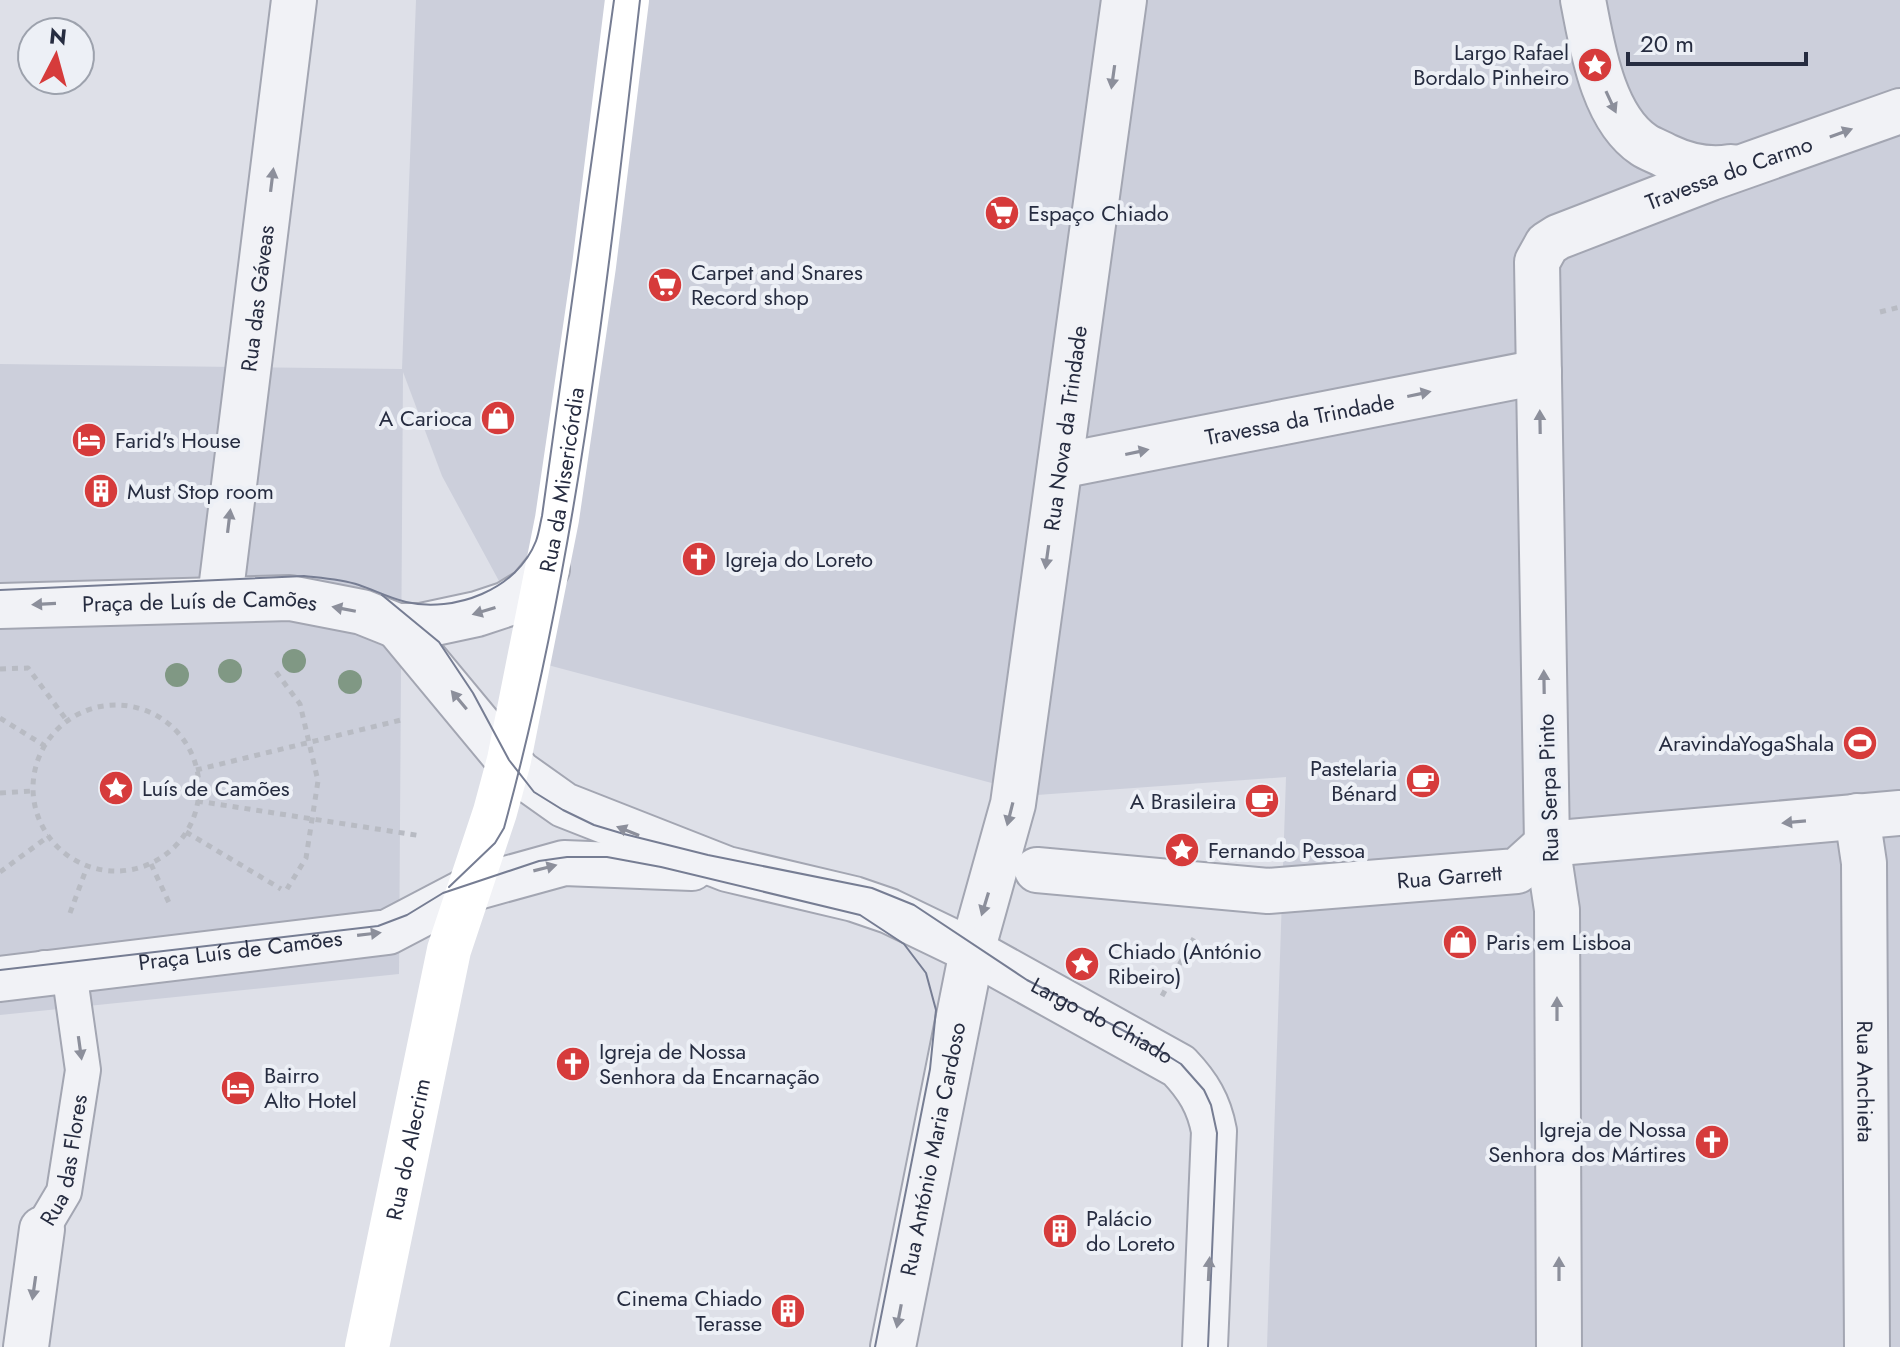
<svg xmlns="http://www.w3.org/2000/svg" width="1900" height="1347" viewBox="0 0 1900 1347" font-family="Jost,sans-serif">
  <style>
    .built { fill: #cccfdb }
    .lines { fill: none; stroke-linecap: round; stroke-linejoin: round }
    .service-casing { stroke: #a3a6b2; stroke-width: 38 }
    .pedestrian-casing { stroke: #a3a6b2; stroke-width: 48 }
    .minor-casing { stroke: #a3a6b2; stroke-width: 48 }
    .tertiary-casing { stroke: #a3a6b2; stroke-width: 48 }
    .path { stroke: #b8bbc3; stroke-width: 5; stroke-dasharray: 6 6; stroke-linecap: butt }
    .service { stroke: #f1f2f6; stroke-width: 34 }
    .pedestrian { stroke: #f1f2f6; stroke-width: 44 }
    .minor { stroke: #f1f2f6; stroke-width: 44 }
    .tertiary { stroke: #f1f2f6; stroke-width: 44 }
    .secondary { stroke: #fff; stroke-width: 44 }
    .tram { stroke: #767d93; stroke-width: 2 }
    .tree { fill: #809884 }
    .oneway { fill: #8c8f9b }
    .labels { text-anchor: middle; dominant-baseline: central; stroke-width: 8; stroke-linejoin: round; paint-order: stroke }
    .poi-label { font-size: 22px; fill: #262c40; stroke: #edf0f6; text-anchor: start }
    .street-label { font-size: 22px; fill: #262c40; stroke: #edf0f6 }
  </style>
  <rect width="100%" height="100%" fill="#dee0e8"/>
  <path class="built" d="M416,0h1484v1347h-633l19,-570 -249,18 -493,-131 -102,-188 -39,-104 -4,602 -399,41v-651l402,5z"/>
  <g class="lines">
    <g class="service-casing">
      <g id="service">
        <path id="s1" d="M42,1229l22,-37 19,-122 -14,-99 -25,-3"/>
      </g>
    </g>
    <g class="pedestrian-casing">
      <g id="pedestrian">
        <path id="s2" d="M220,598l74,-598"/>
        <path id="s3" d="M1857,816l7,47 3,484"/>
        <path id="s4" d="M1037,870l231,21 249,-20 30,-27"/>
      </g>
    </g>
    <g class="minor-casing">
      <g id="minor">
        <path d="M1583,0c9,45 19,117 61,145 6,4 15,7 22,11 21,10 42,15 65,11"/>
        <path id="s5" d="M1060,466l479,-94"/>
        <path d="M1547,844l353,-31"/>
        <path id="s6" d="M972,951l41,-147 111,-804"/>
        <path d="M26,1347l16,-118"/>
        <path id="s7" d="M1559,1347l-2,-437 -10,-66 -10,-582 10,-18 11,-7 153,-59 189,-67"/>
      </g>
    </g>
    <g class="tertiary-casing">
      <g id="tertiary">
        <path id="s8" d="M0,606l290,-8 72,14 35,14h24l56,-12 30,-10 23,-14 17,-21"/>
        <path d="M397,626l122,147 45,32 163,64 127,30 35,12 83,40 207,115c19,20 30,38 35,65l-9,216"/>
        <path id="s9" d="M0,979l388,-47 82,-43 94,-26 128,5"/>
        <path id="s10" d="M893,1347l79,-396"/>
      </g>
    </g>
    <g class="path">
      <path d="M1880,312l20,-5"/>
      <path d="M0,669l28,-1 40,54"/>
      <path d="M276,672l24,32 18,77 -12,77 -19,31"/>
      <circle cx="116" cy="788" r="83"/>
      <path d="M0,718l45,28"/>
      <path d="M196,770l209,-51"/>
      <path d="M0,793l32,-2"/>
      <path d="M197,801l225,35"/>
      <path d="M186,832l95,57"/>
      <path d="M151,864l20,43"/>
      <path d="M0,872l49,-36"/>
      <path d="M70,913l17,-46"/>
      <path d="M1162,996l32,-58"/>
    </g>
    <use href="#service" class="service"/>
    <use href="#pedestrian" class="pedestrian"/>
    <use href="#minor" class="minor"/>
    <use href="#tertiary" class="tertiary"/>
    <path class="secondary" id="s11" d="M367,1347l82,-397 46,-138 14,-52 48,-241 37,-253 33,-266"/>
    <g class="tram">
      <path d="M0,590l304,-14c18,2 37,3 55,9 15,5 30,13 47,17 48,11 111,-12 130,-61 3,-8 4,-17 6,-25l72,-516"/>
      <path id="s12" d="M382,595l57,47 34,51 36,67 25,32 29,18 31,15 30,9 84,21 164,33 42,17 113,75 122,64 32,20 23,26 7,15 6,28 -9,214"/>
      <path d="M449,887l46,-44 9,-15c74,-271 104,-550 136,-828"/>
      <path d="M0,970l378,-44 29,-11 36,-22 96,-32 28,-4h40l54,10 199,48 44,29 22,29 10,37 -6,59 -55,278"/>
    </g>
  </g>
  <g class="tree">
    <circle cx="294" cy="661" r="12"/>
    <circle cx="230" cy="671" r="12"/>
    <circle cx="177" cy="675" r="12"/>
    <circle cx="350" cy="682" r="12"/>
  </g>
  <defs><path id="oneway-solid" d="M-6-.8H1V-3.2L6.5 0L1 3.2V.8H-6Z" transform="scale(2)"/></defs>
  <g class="oneway">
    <use href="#oneway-solid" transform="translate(1113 77) rotate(98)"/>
    <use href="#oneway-solid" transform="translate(1611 102) rotate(65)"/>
    <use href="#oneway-solid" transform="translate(1841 133) rotate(-20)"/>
    <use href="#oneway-solid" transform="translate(272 180) rotate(-83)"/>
    <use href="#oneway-solid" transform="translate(1419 394) rotate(-12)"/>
    <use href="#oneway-solid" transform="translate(1540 422) rotate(-91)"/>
    <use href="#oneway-solid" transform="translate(1137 452) rotate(-12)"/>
    <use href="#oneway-solid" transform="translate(229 521) rotate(-83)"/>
    <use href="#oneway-solid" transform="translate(1047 557) rotate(98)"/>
    <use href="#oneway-solid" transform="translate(44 604) rotate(177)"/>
    <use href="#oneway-solid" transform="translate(344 609) rotate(-169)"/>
    <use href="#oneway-solid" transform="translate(484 611) rotate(163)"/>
    <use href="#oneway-solid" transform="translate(1544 682) rotate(-91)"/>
    <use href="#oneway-solid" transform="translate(459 700) rotate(-130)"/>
    <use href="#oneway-solid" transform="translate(1010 814) rotate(104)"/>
    <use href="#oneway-solid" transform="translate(1794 822) rotate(175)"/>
    <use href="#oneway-solid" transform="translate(628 831) rotate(-158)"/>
    <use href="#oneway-solid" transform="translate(545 868) rotate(-14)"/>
    <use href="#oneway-solid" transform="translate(985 904) rotate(107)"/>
    <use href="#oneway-solid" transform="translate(369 934) rotate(-7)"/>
    <use href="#oneway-solid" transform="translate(1557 1009) rotate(-90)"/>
    <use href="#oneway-solid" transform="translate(80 1048) rotate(82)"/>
    <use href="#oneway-solid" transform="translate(1209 1269) rotate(-87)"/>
    <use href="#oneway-solid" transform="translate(1559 1269) rotate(-90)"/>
    <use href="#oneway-solid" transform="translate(34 1288) rotate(98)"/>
    <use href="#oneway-solid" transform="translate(899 1316) rotate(101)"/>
  </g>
  <defs>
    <g id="sight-disc" transform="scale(1.8)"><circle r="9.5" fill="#d63b3b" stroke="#edf0f6"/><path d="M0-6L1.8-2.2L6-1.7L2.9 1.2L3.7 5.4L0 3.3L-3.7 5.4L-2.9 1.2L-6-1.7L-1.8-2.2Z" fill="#fff"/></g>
    <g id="supermarket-disc" transform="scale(1.8)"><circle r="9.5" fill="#d63b3b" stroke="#edf0f6"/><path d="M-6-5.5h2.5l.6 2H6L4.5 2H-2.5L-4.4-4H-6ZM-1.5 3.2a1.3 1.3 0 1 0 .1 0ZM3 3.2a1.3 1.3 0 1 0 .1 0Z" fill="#fff"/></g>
    <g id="shop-disc" transform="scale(1.8)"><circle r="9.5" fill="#d63b3b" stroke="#edf0f6"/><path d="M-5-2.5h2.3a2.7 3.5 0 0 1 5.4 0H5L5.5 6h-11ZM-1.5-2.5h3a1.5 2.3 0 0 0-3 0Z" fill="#fff"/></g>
    <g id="hotel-disc" transform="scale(1.8)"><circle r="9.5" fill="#d63b3b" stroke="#edf0f6"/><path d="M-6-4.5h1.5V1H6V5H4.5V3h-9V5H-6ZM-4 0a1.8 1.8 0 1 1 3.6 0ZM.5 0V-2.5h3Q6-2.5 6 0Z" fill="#fff"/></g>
    <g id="building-disc" transform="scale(1.8)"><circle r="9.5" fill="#d63b3b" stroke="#edf0f6"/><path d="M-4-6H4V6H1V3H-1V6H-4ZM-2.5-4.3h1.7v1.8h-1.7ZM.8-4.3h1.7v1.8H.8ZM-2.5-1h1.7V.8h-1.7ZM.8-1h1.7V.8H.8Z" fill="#fff"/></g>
    <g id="church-disc" transform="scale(1.8)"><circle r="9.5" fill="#d63b3b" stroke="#edf0f6"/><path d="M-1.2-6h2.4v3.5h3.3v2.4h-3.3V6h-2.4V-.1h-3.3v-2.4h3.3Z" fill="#fff"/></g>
    <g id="stadium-disc" transform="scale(1.8)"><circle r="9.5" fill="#d63b3b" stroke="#edf0f6"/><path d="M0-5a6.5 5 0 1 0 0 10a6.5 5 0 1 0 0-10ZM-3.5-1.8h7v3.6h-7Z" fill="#fff"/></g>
    <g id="cafe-disc" transform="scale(1.8)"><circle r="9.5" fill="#d63b3b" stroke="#edf0f6"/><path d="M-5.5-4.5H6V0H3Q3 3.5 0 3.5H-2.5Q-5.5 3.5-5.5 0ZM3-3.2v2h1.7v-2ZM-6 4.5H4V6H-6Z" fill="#fff"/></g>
  </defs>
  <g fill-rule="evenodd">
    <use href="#sight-disc" x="1595" y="65"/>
    <use href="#supermarket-disc" x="1002" y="213"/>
    <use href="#supermarket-disc" x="665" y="285"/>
    <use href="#shop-disc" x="498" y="418"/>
    <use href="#hotel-disc" x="89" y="440"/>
    <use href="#building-disc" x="101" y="491"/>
    <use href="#church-disc" x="699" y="559"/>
    <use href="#stadium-disc" x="1860" y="743"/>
    <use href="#cafe-disc" x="1423" y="781"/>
    <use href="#sight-disc" x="116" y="788"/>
    <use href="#cafe-disc" x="1262" y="801"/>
    <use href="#sight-disc" x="1182" y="850"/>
    <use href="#shop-disc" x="1460" y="942"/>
    <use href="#sight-disc" x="1082" y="964"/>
    <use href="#church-disc" x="573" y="1064"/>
    <use href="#hotel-disc" x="238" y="1088"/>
    <use href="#church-disc" x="1712" y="1142"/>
    <use href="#building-disc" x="1060" y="1231"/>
    <use href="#building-disc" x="788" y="1311"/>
  </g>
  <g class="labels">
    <g class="poi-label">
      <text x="1569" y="52" text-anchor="end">Largo Rafael<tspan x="1569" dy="25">Bordalo Pinheiro</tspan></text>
      <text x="1028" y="213">Espaço Chiado</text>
      <text x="691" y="272">Carpet and Snares<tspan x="691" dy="25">Record shop</tspan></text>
      <text x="472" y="418" text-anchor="end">A Carioca</text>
      <text x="115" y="440">Farid's House</text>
      <text x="127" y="491">Must Stop room</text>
      <text x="725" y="559">Igreja do Loreto</text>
      <text x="1834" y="743" text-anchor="end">AravindaYogaShala</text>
      <text x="1397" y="768" text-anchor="end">Pastelaria<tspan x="1397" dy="25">Bénard</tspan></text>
      <text x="142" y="788">Luís de Camões</text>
      <text x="1236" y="801" text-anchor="end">A Brasileira</text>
      <text x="1208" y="850">Fernando Pessoa</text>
      <text x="1486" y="942">Paris em Lisboa</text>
      <text x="1108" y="951">Chiado (António<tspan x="1108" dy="25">Ribeiro)</tspan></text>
      <text x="599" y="1051">Igreja de Nossa<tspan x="599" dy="25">Senhora da Encarnação</tspan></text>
      <text x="264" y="1075">Bairro<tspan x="264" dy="25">Alto Hotel</tspan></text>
      <text x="1686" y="1129" text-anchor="end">Igreja de Nossa<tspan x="1686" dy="25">Senhora dos Mártires</tspan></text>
      <text x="1086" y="1218">Palácio<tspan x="1086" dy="25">do Loreto</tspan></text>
      <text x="762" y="1298" text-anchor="end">Cinema Chiado<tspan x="762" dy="25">Terasse</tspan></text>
    </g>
    <g class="street-label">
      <text stroke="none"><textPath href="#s7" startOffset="1302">Travessa do Carmo</textPath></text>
      <text stroke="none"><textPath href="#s2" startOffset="302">Rua das Gáveas</textPath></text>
      <text stroke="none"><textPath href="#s5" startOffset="244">Travessa da Trindade</textPath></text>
      <text stroke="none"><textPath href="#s6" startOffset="532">Rua Nova da Trindade</textPath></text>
      <text stroke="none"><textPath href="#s11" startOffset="890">Rua da Misericórdia</textPath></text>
      <text stroke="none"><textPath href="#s8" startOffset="200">Praça de Luís de Camões</textPath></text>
      <text transform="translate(1548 788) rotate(-92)">Rua Serpa Pinto</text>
      <text stroke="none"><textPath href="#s4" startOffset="414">Rua Garrett</textPath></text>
      <text stroke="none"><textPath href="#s9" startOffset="242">Praça Luís de Camões</textPath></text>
      <text stroke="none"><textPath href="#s12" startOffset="872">Largo do Chiado</textPath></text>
      <text stroke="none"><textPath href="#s3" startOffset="266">Rua Anchieta</textPath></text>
      <text stroke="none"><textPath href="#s11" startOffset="202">Rua do Alecrim</textPath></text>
      <text stroke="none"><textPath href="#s10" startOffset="202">Rua António Maria Cardoso</textPath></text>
      <text stroke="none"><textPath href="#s1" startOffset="74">Rua das Flores</textPath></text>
    </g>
  </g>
  <g transform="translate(56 56) rotate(6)"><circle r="38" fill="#edf0f6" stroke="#9da2ad" stroke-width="2"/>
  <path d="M0-6L14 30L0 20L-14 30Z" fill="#d63b3b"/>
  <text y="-12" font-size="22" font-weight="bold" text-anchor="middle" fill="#262c40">N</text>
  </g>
  <path d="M1628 52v12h178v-12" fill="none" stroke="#262c40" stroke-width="4"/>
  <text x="1640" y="52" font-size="24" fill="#262c40" stroke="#edf0f6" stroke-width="6" paint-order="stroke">20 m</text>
</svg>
